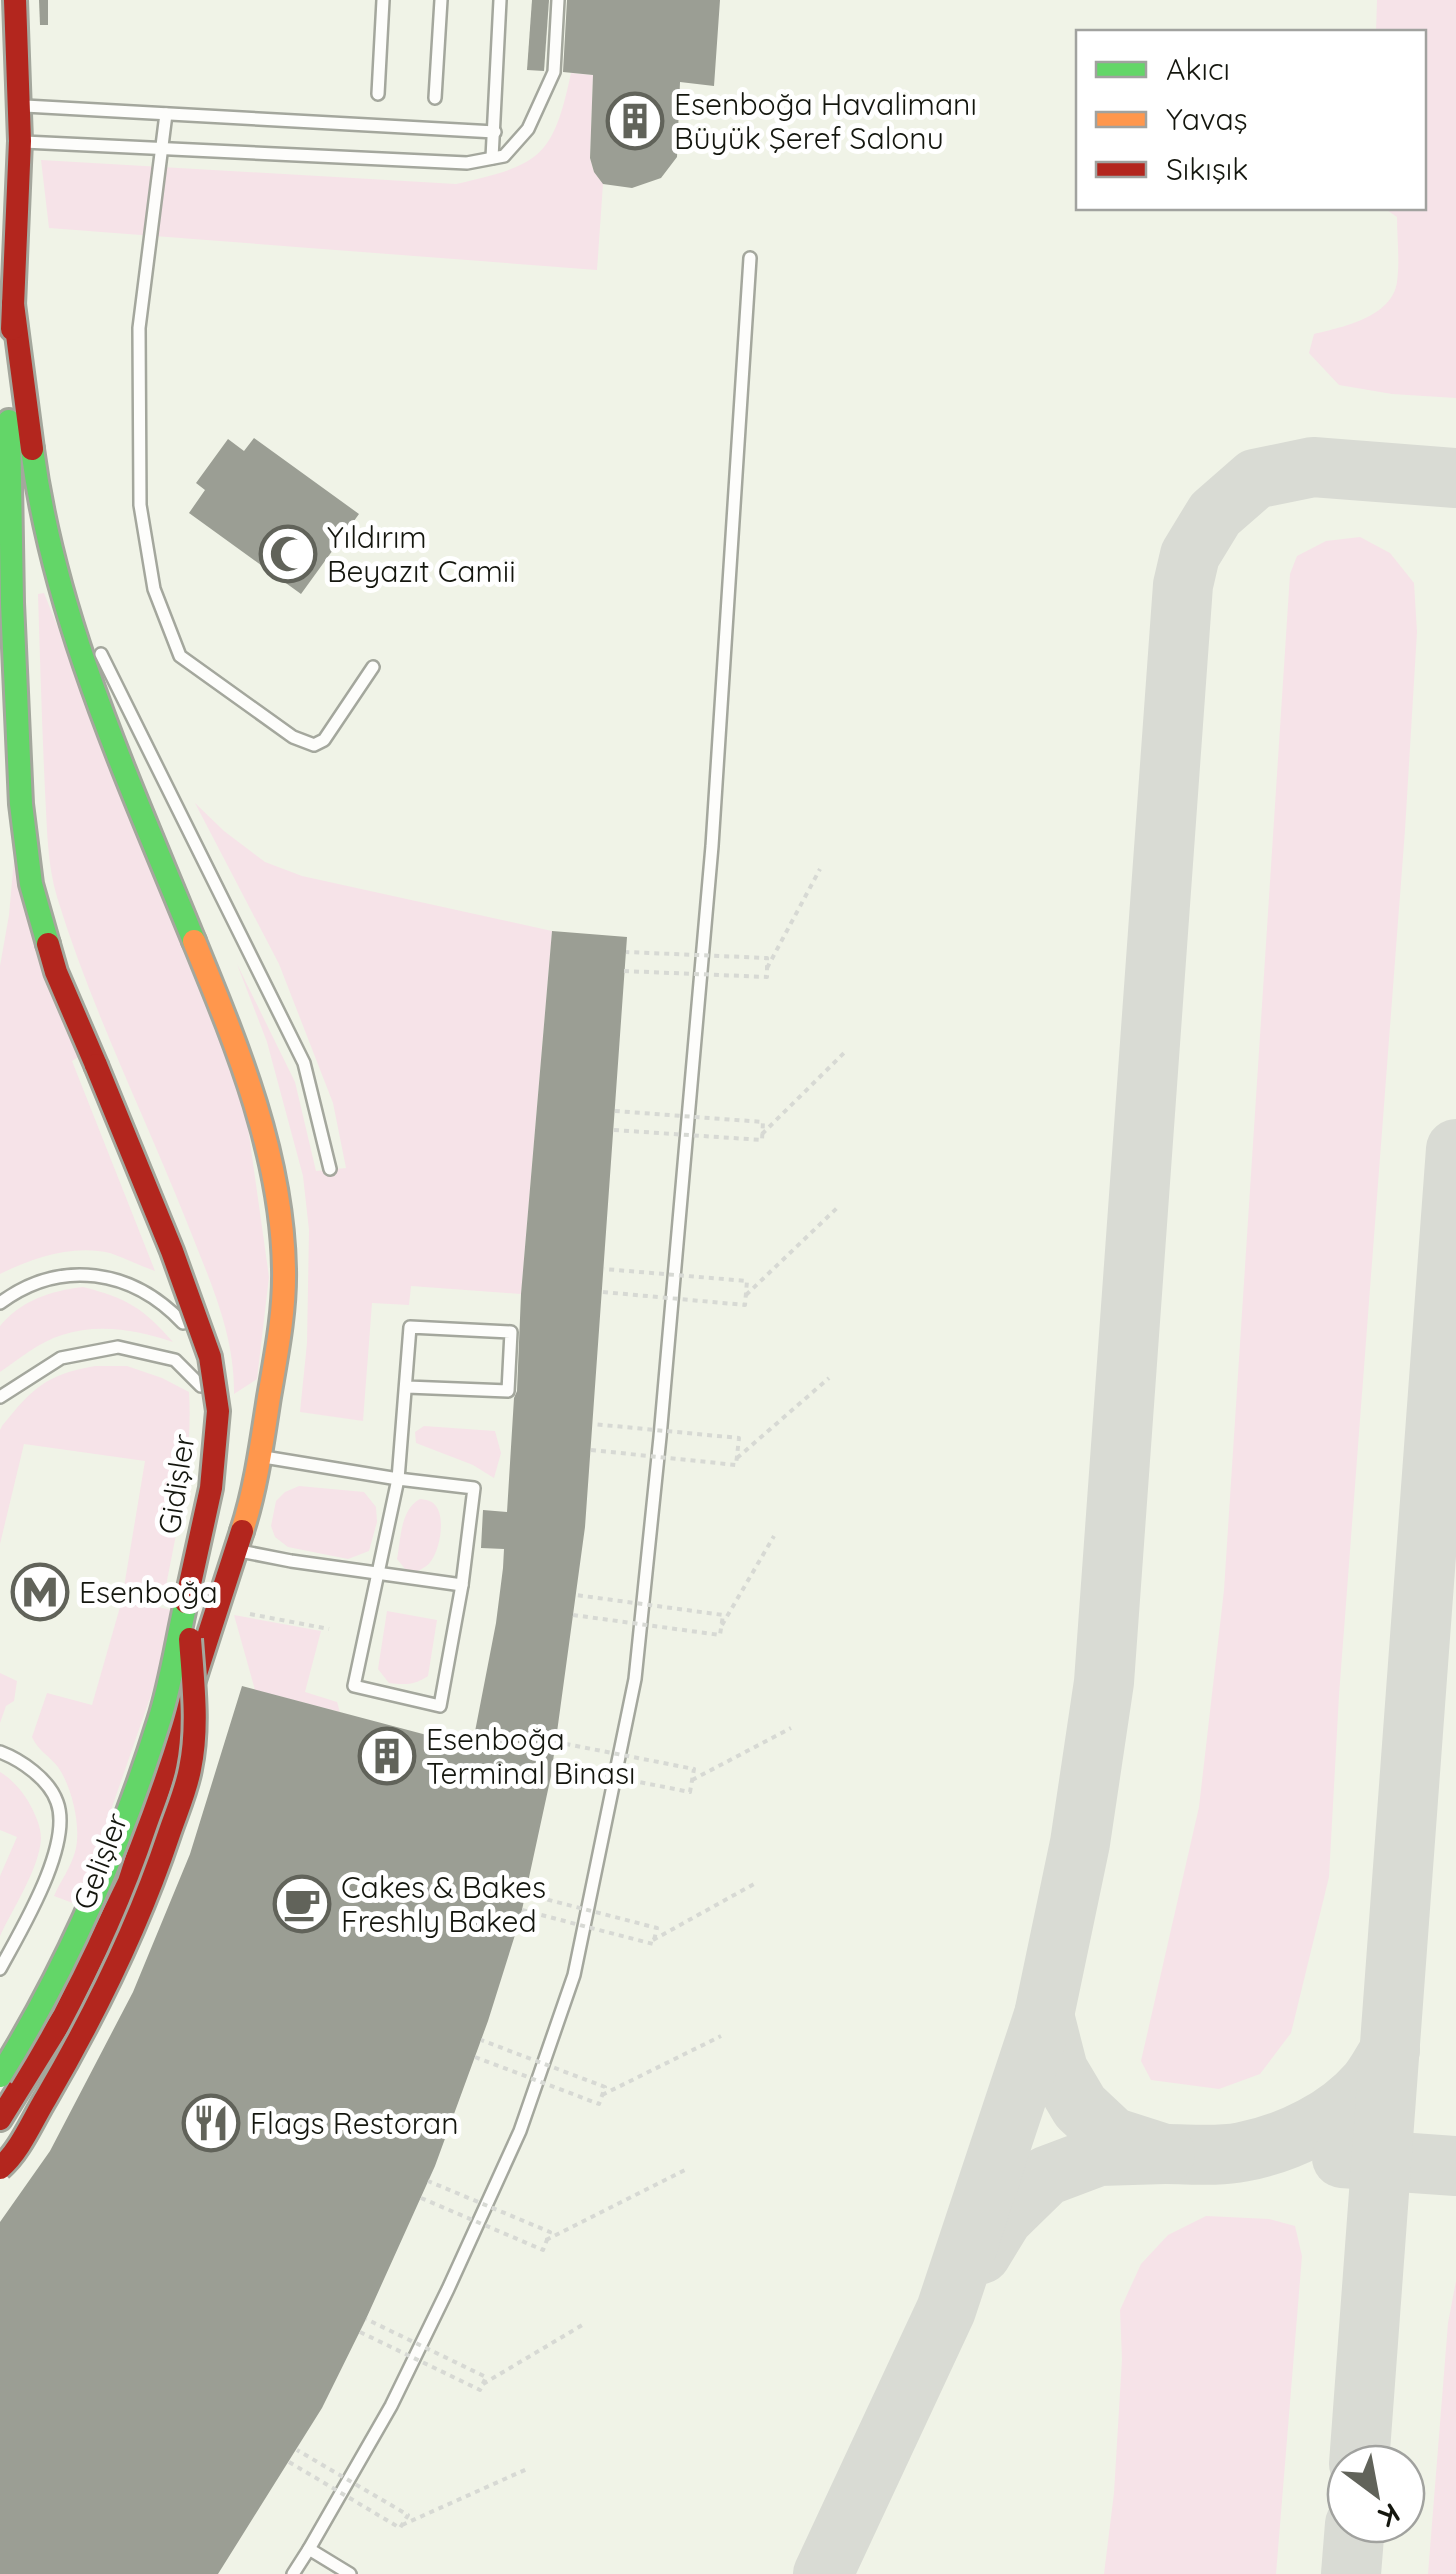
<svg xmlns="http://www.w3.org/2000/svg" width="1456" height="2574" viewBox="0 0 1456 2574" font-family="Quicksand,sans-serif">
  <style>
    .green { fill: #f6e3e8 }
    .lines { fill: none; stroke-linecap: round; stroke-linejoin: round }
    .taxiway { stroke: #d9dbd4; stroke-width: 60 }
    .building { fill: #9b9e94 }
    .lane-casing { stroke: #a4a79d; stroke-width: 16 }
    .fast-casing { stroke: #a4a79d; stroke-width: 28 }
    .slow-casing { stroke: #a4a79d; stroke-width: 28 }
    .jam-casing { stroke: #a4a79d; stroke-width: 28 }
    .path { stroke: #d7d9d4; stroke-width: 4; stroke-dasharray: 5 5; stroke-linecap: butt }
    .lane { stroke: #fdfdfb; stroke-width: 11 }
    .fast { stroke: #63d668; stroke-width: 22 }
    .slow { stroke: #ff974d; stroke-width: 22 }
    .jam { stroke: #b3261e; stroke-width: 22 }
    .fast-bridge-casing { stroke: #a4a79d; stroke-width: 28; stroke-linecap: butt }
    .jam-bridge-casing { stroke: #a4a79d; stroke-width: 28; stroke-linecap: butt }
    .path-bridge { stroke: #d7d9d4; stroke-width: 4; stroke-dasharray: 5 5; stroke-linecap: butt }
    .fast-bridge { stroke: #63d668; stroke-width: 22 }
    .jam-bridge { stroke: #b3261e; stroke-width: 22 }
    .labels { text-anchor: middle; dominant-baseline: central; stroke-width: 10; stroke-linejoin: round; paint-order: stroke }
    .poi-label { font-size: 30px; fill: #14160e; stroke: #fff; text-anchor: start }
    .street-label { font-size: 30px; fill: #14160e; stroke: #fff }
  </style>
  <rect width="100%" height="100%" fill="#f0f3e7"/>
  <g class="green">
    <path d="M1377,0h79v398l-64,-4 -53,-9 -30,-32 5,-19c29,-7 78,-17 83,-52 3,-21 0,-44 0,-65l-13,-9h40v-176h-48z"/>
    <path d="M571,73l22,2 -3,83 4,14 9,12 -6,86 -548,-42 -8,-68 415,24c84,-19 97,-26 115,-111z"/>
    <path d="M1360,537l30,16 24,30 3,49 -12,198 -66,865 -10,182 -38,156 -31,41 -41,15 -68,-9 -10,-19 58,-254 25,-217 66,-1016 7,-18 29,-15z"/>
    <path d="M44,593l198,492 27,192 -12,102 -23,15c1,-62 -26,-117 -48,-174 -43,-108 -95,-212 -129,-323 -10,-33 -10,-72 -12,-106 -3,-65 -5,-131 -7,-197z"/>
    <path d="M195,803l29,28 41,31 37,14 250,55 -31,363 -110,-8 -2,19 -37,-2 -9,118 -63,-9 7,-69 2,-113 -6,-54 -36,-134 -30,-78 58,118 21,89 30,-3 -13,-65 -54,-139z"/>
    <path d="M15,848l65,208 -8,5 83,210c-15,-5 -30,-13 -45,-18 -37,-9 -78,5 -110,21v-308l9,-51z"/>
    <path d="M83,1287c44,11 60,21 90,55 -35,-12 -75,-19 -111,-7 -23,7 -43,24 -62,37v-46c22,-26 50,-35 83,-39z"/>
    <path d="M95,1366h32l35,12 27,14c4,69 -12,136 -25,204l-40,-9 21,-126 -121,-17 -24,100v-114l2,-4c31,-38 43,-51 93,-60z"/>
    <path d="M424,1426l71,5 6,22 -7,25 -21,-13 -57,-22 -1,-11z"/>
    <path d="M299,1486l65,6 12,15 1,15 -8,29 -21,8 -60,-12 -13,-10 -4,-11 5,-25 9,-9z"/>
    <path d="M420,1499c6,1 11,1 15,6 11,12 5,44 -4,56 -3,5 -8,7 -13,10l-12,-1 -9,-11c4,-20 3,-49 23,-60z"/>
    <path d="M122,1600l50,10 -12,59 -82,236 -24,-9c6,-14 17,-29 21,-44 7,-24 -3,-65 -17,-85 -8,-11 -20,-16 -26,-30l15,-44 45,12z"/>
    <path d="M387,1611l50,9 -9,56c-13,9 -23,9 -39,7l-11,-14z"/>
    <path d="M234,1615l87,16 -16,61 32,10 3,10 -85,-22z"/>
    <path d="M0,1673l17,8 -3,20 -8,5 -6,17z"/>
    <path d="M0,1772c12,7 21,18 28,29 6,11 13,24 13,38 -2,30 -28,69 -41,97v-60l17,-39 -17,-7z"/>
    <path d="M1206,2216l63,3 26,7 7,30 -26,318h-172l10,-81 8,-134 -2,-49 21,-46 27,-29z"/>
    <path d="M1456,2281v293h-28l20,-251z"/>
  </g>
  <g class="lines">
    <g class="taxiway">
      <path d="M1165,2154c25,0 53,3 77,-2 47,-9 96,-33 127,-69 8,-10 14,-22 21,-33"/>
      <path d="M1342,2158l114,8"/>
      <path d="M981,2254l22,-36 43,-42 53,-20 66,-2 -53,-17 -32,-30 -22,-37 -14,-55"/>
      <path d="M1359,2464l97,-1315"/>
      <path d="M823,2574l123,-264 98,-295 36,-172 24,-161 79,-1097 7,-30 25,-41 40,-35 58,-12 143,11"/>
      <path d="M1351,2574l4,-50"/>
    </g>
  </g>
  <g class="building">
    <path d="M39,0h9v25h-8z"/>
    <path d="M532,0h17l-5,71 -17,-1z"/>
    <path d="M567,0h153l-6,86 -34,-4 -3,75 -16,21 -29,10 -29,-4 -9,-12 -4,-14 3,-83 -30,-3z"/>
    <path d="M254,438l105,76 -58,80 -112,-81 16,-23 -9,-7 32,-44 16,12z"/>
    <path d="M552,931l75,6 -42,590 -34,249 -31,143 -32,102 -53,145 -69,153 -44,89 -104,166h-218v-352l50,-71 83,-159 57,-138 52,-168 230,61 24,-124 7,-55 1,-19 -23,-1 2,-38 24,2 7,-114 3,-7 4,-97z"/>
  </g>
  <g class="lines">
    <g class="lane-casing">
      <g id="lane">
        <path d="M378,94l5,-94"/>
        <path d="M435,98l6,-98"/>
        <path d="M25,106l470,26"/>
        <path d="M166,114l-27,214 1,177 14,84 26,67 113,81 21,8 10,-5 49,-73"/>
        <path d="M24,142l443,21 37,-7 24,-27 26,-57 4,-72"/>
        <path d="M492,158l8,-158"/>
        <path d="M101,654l203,409 26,106"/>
        <path d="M0,1303c61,-45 132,-34 183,20"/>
        <path d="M407,1387l101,4 3,-59 -101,-5 -12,152 -44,207 86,20 22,-121"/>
        <path d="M0,1397l61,-39 57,-11 57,13 26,26"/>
        <path d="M245,1552l46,9 171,24 12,-97 -76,-9 -134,-22"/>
        <path d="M0,1752c21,8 49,27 57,50 16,43 -36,128 -57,167"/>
        <path d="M309,2549l82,-143 57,-117 72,-158 54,-156 61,-296 25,-242 52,-591 38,-588"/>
        <path d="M293,2574l16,-25 41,25"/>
      </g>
    </g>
    <g class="fast-casing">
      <g id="fast">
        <path d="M9,421l3,182 9,201 10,80 17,60"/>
        <path d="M32,449c23,173 97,332 162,492"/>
      </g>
    </g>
    <g class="slow-casing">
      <path id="slow" d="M194,941c43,105 88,213 90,328 1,43 -8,87 -15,128 -7,45 -13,91 -27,134"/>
    </g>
    <g class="jam-casing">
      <g id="jam">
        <path d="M13,304l19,145"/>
        <path d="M12,329l8,-188 -5,-141"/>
        <path d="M48,944l8,28 40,93"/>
        <path d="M0,2119l64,-103 65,-134 113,-351"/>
      </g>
    </g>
    <g class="path">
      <path d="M767,968l53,-99"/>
      <path d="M762,1134l85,-84"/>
      <path d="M746,1295l91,-87"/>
      <path d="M737,1458l92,-80"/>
      <path d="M123,1593l34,6"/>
      <path d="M250,1614l79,15"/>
      <path d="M722,1625l52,-89"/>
      <path d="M692,1780l99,-52"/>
      <path d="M653,1940l101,-56"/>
      <path d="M602,2095l119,-59"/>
      <path d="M546,2240l139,-70"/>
      <path d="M483,2384l101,-60"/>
      <path d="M402,2525l125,-56"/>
    </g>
    <use href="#lane" class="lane"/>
    <use href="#fast" class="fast"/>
    <use href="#slow" class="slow"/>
    <use href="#jam" class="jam"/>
    <g class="fast-bridge-casing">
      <path id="fast-bridge" d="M0,2076c69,-111 120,-230 159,-355 12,-38 18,-79 27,-119"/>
    </g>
    <g class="jam-bridge-casing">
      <g id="jam-bridge">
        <path d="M96,1065l76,186 38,106 8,54 -7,77 -25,114"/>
        <path d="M0,2168c20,-17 32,-47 46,-70 49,-84 92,-171 123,-264 7,-21 17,-43 21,-65 9,-43 3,-87 0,-130"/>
      </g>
    </g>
    <g class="path-bridge">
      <path d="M624,971l143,6v-19l-141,-6"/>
      <path d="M614,1130l148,10 1,-18 -148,-11"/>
      <path d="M603,1292l142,13 2,-24 -143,-12"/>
      <path d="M591,1450l145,15 3,-27 -146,-14"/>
      <path d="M573,1615l147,20 3,-20 -147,-20"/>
      <path d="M552,1765l138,27 4,-23 -138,-27"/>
      <path d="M522,1910l131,34 4,-16 -131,-34"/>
      <path d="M475,2057l124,47 6,-17 -124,-47"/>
      <path d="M421,2198l122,52 7,-18 -122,-51"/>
      <path d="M360,2332l120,58 6,-13 -120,-58"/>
      <path d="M289,2462l111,66 8,-13 -111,-65"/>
    </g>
    <use href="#fast-bridge" class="fast-bridge"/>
    <use href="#jam-bridge" class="jam-bridge"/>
  </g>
  <defs>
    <g id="building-ring" transform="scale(2.875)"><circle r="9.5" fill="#fff" stroke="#61635a" stroke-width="1.5"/><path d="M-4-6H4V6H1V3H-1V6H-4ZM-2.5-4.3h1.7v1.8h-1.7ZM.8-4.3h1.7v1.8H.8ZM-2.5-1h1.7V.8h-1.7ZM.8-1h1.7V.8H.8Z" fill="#61635a"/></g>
    <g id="mosque-ring" transform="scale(2.875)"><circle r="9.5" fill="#fff" stroke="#61635a" stroke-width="1.5"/><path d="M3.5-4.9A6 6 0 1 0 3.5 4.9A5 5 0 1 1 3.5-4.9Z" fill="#61635a"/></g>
    <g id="metro-ring" transform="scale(2.875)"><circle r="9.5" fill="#fff" stroke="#61635a" stroke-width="1.5"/><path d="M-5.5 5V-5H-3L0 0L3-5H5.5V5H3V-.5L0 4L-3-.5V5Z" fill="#61635a"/></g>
    <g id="cafe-ring" transform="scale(2.875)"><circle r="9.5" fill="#fff" stroke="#61635a" stroke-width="1.5"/><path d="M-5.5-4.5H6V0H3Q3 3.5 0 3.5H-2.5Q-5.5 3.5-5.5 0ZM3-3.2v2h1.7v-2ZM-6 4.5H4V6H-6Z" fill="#61635a"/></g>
    <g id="restaurant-ring" transform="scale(2.875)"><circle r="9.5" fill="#fff" stroke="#61635a" stroke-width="1.5"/><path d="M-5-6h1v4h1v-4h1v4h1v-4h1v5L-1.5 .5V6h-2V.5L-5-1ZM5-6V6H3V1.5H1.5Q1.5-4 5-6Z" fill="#61635a"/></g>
  </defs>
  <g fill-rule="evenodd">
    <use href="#building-ring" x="635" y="121"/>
    <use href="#mosque-ring" x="288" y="554"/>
    <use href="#metro-ring" x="40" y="1592"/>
    <use href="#building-ring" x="387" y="1756"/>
    <use href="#cafe-ring" x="302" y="1904"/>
    <use href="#restaurant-ring" x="211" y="2123"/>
  </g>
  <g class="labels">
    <g class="poi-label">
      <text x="674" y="104">Esenboğa Havalimanı<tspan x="674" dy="34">Büyük Şeref Salonu</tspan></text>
      <text x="327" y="537">Yıldırım<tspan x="327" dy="34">Beyazıt Camii</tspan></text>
      <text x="79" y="1592">Esenboğa</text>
      <text x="426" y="1739">Esenboğa<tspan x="426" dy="34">Terminal Binası</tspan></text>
      <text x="341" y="1887">Cakes &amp; Bakes<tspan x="341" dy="34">Freshly Baked</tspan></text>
      <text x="250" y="2123">Flags Restoran</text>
    </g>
    <g class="street-label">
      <text transform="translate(176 1484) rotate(-81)">Gidişler</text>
      <text transform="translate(100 1861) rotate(-69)">Gelişler</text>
    </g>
  </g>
  <rect x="1076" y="30" width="350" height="180" fill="#ffffff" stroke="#a1a29f" stroke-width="2.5"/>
  <rect x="1096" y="62" width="50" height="15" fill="#63d668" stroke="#a1a29f" stroke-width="2.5"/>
  <text x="1166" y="80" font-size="30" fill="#14160e">Akıcı</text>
  <rect x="1096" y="112" width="50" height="15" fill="#ff974d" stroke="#a1a29f" stroke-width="2.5"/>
  <text x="1166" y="130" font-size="30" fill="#14160e">Yavaş</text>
  <rect x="1096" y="162" width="50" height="15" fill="#b3261e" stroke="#a1a29f" stroke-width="2.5"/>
  <text x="1166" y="180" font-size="30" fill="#14160e">Sıkışık</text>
  <g transform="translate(1376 2494) rotate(148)"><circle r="48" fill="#ffffff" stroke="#a1a29f" stroke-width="2.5"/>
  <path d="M0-8L18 38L0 25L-18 38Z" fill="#61635a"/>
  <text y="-15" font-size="28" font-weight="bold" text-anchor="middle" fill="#14160e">K</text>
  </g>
</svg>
